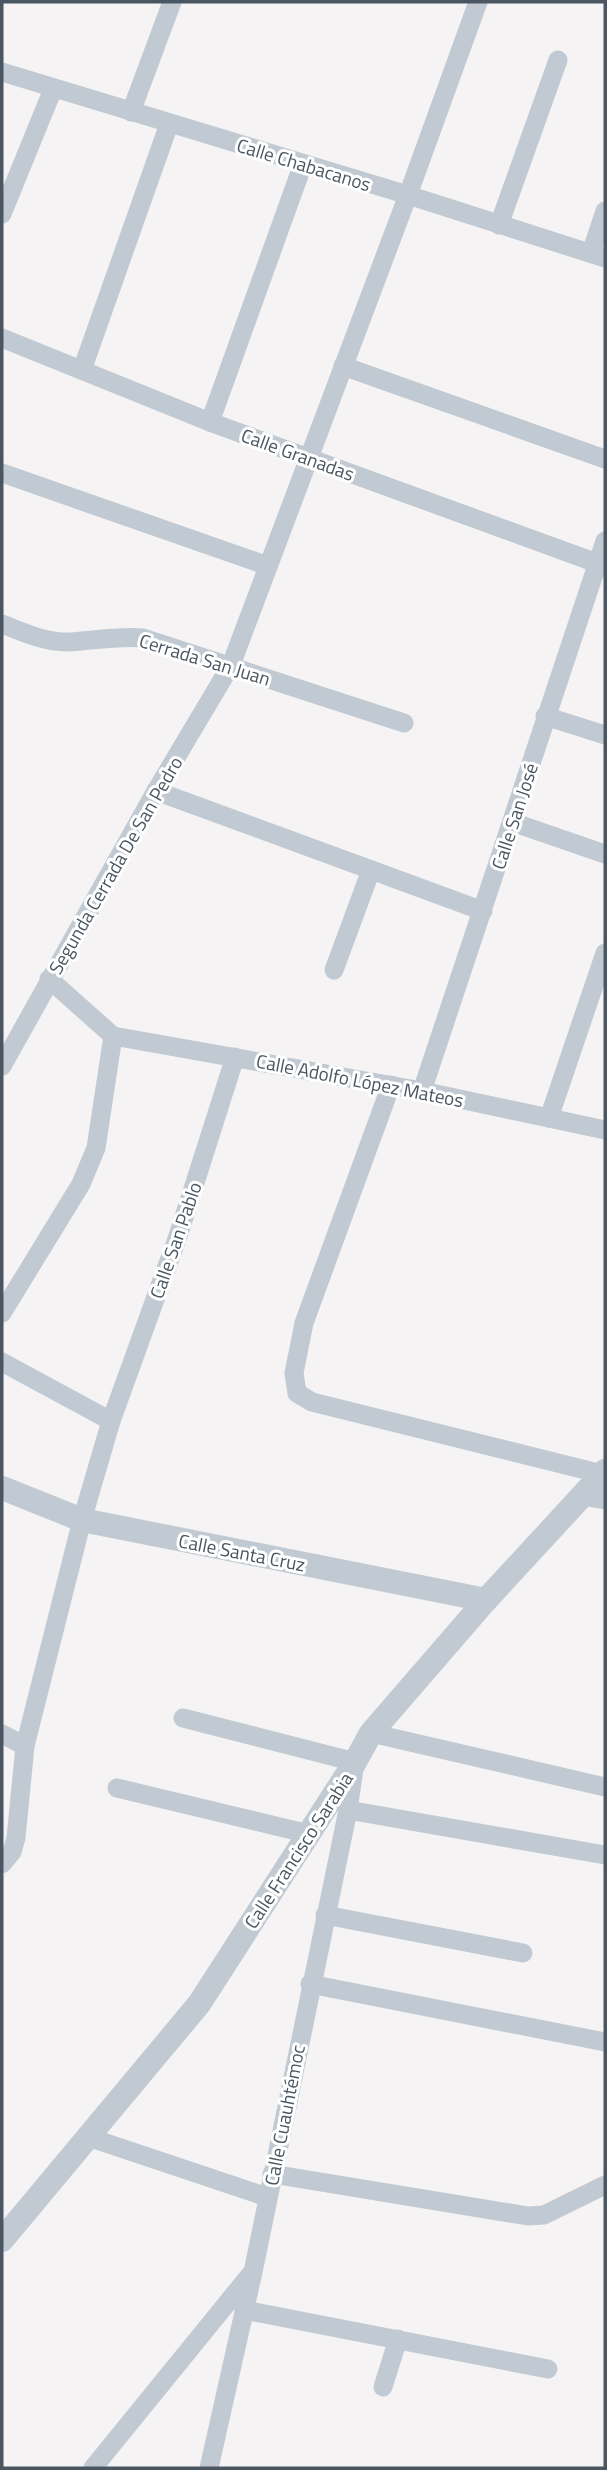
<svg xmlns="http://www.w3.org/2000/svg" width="607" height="2470" viewBox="0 0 607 2470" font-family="'Titillium Web',sans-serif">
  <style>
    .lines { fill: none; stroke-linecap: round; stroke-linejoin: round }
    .minor { stroke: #c1cad2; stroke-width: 19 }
    .tertiary { stroke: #c1cad2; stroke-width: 24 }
    .labels { text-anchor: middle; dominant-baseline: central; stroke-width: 6; stroke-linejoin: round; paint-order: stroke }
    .street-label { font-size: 19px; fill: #4a5661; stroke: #fff }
  </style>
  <rect width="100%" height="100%" fill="#f5f3f3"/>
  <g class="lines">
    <g class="minor">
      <path d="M2,72l406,123 197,63"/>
      <path d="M131,112l41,-110"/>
      <path d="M2,214l51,-125"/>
      <path d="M499,225l59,-165"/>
      <path d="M591,253l14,-42"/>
      <path d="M2,338l208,84 395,144"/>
      <path d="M343,366l262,93"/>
      <path d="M82,370l87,-246"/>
      <path d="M210,422l93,-258"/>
      <path d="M2,473l266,93"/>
      <path d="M2,624c22,9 45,19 69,18 25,-2 48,-6 72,-4l261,85"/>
      <path d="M545,716l60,19"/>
      <path d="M156,791l327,120"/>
      <path d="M512,822l93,32"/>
      <path d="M334,970l37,-100"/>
      <path d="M49,979l64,57"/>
      <path d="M113,1036l309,55 183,39"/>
      <path d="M2,1066l154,-275 75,-126 177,-470 70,-193"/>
      <path d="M391,1085l-87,238 -10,50 3,20 15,9 290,72"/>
      <path d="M422,1091l183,-550"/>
      <path d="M549,1118l56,-165"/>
      <path d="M2,1313l79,-129 15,-36 17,-112"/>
      <path d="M2,1362l109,59"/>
      <path d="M582,1496l23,4"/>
      <path d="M183,1718l172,44 -7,48 -95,462 -44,196"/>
      <path d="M371,1733l234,54"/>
      <path d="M2,1734l23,12"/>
      <path d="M117,1788l192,46"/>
      <path d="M348,1810l257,45"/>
      <path d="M2,1864l10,-12 4,-14 9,-92 57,-226 29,-99 67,-185 57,-179"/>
      <path d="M325,1915l198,38"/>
      <path d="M310,1984l295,58"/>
      <path d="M88,2137l179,60"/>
      <path d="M272,2174l256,42 16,-1 61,-30"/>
      <path d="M244,2310l304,59"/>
      <path d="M383,2387l15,-48"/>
      <path d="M93,2468l157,-193"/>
    </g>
    <g class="tertiary">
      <path d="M2,1488l80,32 404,80"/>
      <path d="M2,2240l197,-236 156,-242 16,-29 115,-133 119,-129"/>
    </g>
  </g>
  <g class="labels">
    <g class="street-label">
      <text transform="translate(304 164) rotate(17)">Calle Chabacanos</text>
      <text transform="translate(298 454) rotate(20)">Calle Granadas</text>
      <text transform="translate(205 659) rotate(17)">Cerrada San Juan</text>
      <text transform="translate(514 816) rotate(-72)">Calle San José</text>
      <text transform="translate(115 865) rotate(-60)">Segunda Cerrada De San Pedro</text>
      <text transform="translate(360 1080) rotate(11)">Calle Adolfo López Mateos</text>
      <text transform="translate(175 1240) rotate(-71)">Calle San Pablo</text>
      <text transform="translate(242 1552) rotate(11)">Calle Santa Cruz</text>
      <text transform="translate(298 1850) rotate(-57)">Calle Francisco Sarabia</text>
      <text transform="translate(284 2115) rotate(-79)">Calle Cuauhtémoc</text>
    </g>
  </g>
  <rect width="607" height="2470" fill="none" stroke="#4a5661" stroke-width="7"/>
</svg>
